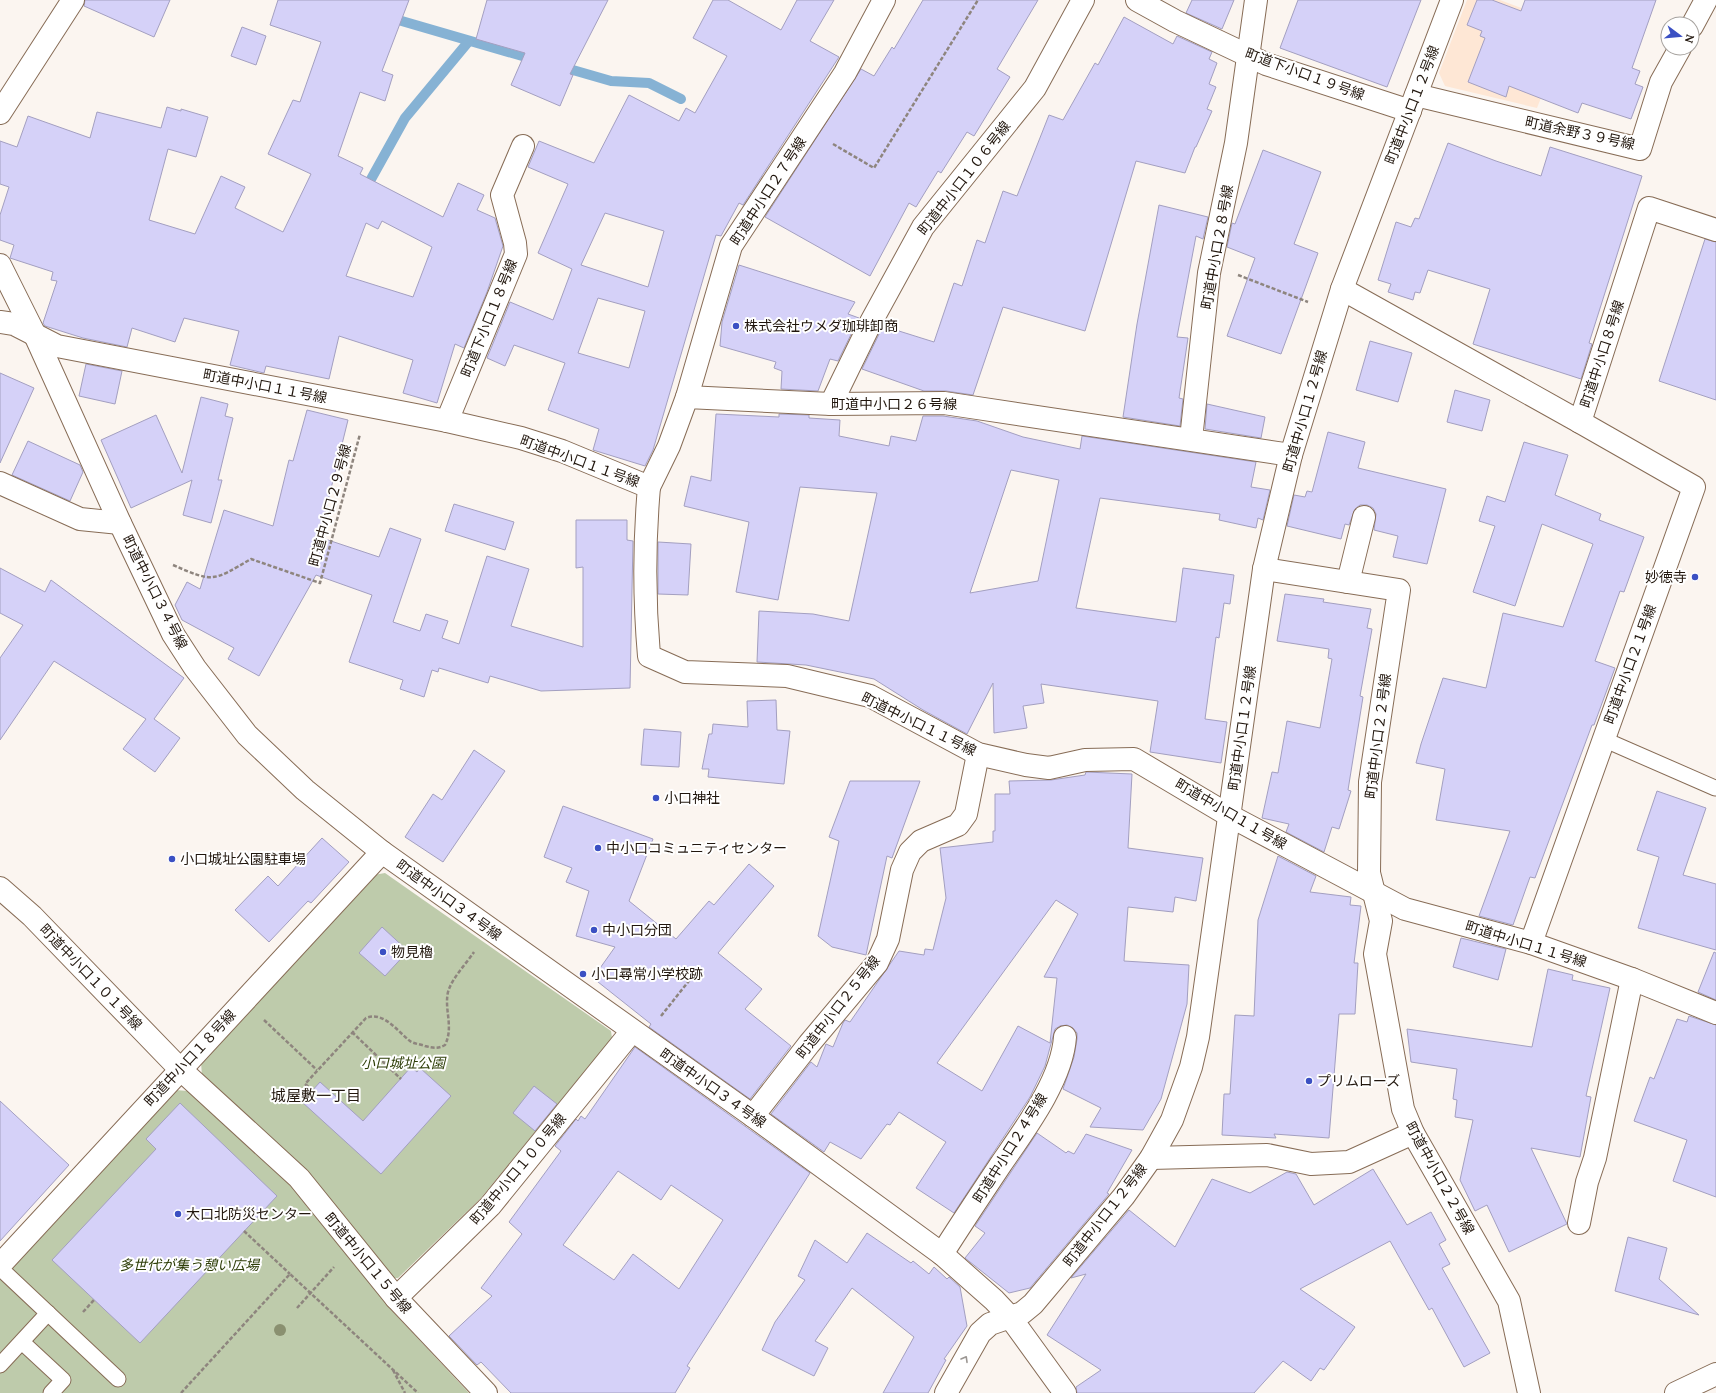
<svg xmlns="http://www.w3.org/2000/svg" width="1716" height="1393" viewBox="0 0 1716 1393" font-family="Lora,'Noto Sans JP',serif">
  <style>
    .built { fill: #fee7d5 }
    .green { fill: #becbab }
    .lines { fill: none; stroke-linecap: round; stroke-linejoin: round }
    .stream { stroke: #86b2d4; stroke-width: 10 }
    .building { fill: #d5d1f8; stroke: #a39fc0; fill-rule: evenodd }
    .service-casing { stroke: #876c56; stroke-width: 17 }
    .minor-casing { stroke: #876c56; stroke-width: 24 }
    .path { stroke: #8e857e; stroke-width: 2.5; stroke-dasharray: 4 2; stroke-linecap: butt }
    .service { stroke: #fff; stroke-width: 15 }
    .minor { stroke: #fff; stroke-width: 22 }
    .tree { fill: #8a9070 }
    .oneway { stroke: #9b9692 }
    .poi-dot { fill: #3b50c3; stroke: #fff; stroke-width: 1.5 }
    .labels { text-anchor: middle; dominant-baseline: central; stroke-width: 4; stroke-linejoin: round; paint-order: stroke }
    .street-label { font-size: 14px; fill: #21160d; stroke: #fff }
    .poi-label { font-size: 14px; fill: #21160d; stroke: #fff; text-anchor: start }
    .park-label { font-size: 14px; font-style: italic; fill: #2e3e08; stroke: #fff }
    .neighbourhood-label { font-size: 15px; fill: #21160d; stroke: #fff }
  </style>
  <rect width="100%" height="100%" fill="#fbf5f0"/>
  <path class="built" d="M1467,0h33l69,26 -32,82 -92,-22 -6,-13z"/>
  <g class="green">
    <path d="M385,873l226,158 1,7 -131,160 -83,80h-6l-190,-202 -1,-14 173,-187z"/>
    <path d="M175,1090l13,1 102,93 105,130 74,79h-469v-113z"/>
  </g>
  <g class="lines">
    <g class="stream">
      <path d="M388,17l148,43"/>
      <path d="M559,66l52,15 38,2 32,16"/>
      <path d="M365,190l40,-72 64,-77"/>
    </g>
  </g>
  <g class="building">
    <path d="M85,0h85l-16,37 -70,-31z"/>
    <path d="M278,0h131l-27,71 11,4 -8,26 -25,-9 -22,64 25,12 -3,6 83,43 15,-34 26,12 -7,15 18,8 8,28 -16,46 -23,56 -9,-4 -18,59 -34,-10 10,-33 -74,-24 -10,43 -63,-13 -2,7 -34,-8 9,-34 -55,-13 -9,24 -43,-14 -5,19 -44,-9 -38,-12 -2,-3 14,-42 -6,-1 2,-8 -43,-14 4,-13 -14,-5v-25l9,-28 -9,-3v-43l17,6 11,-31 62,22 7,-26 64,16 6,-21 14,4v-2l27,8 -12,40 -28,-8 -19,71 46,14 26,-58 24,11 -10,21 48,24 28,-58 -43,-20 25,-54 7,2 21,-60 -51,-17zM382,221l50,26 -19,50 -67,-21 20,-53 12,6z"/>
    <path d="M487,0h121l-38,74 3,1 -13,31 -49,-21 14,-32 -49,-14z"/>
    <path d="M713,0h15l53,30 16,-30h37l-24,41 29,16 -96,148 -4,-2 -18,33 -5,-1 -63,215 -8,16 -52,-16 6,-21 -51,-19 17,-47 -51,-18 -9,21 -18,-8 23,-56 43,18 19,-51 -34,-16 30,-69 -40,-17 11,-26 55,22 35,-68 50,26 7,-13 9,5 32,-57 -34,-18zM605,213l59,18 -16,56 -67,-22zM598,298l47,13 -16,57 -51,-15z"/>
    <path d="M923,0h115l-41,69 13,8 -36,59 -7,-4 -26,41 -3,-2 -22,36 -7,-4 -39,73 -105,-59 96,-148 13,7 18,-29 2,2z"/>
    <path d="M1192,0h42l-12,29 -36,-16z"/>
    <path d="M1298,0h123l-34,87 -107,-39z"/>
    <path d="M1477,0h15l29,11 4,-11h131l-24,68 8,3 -5,13 8,3 -12,32 -49,-16 -4,10 -69,-27 -3,11 -38,-15 17,-44 -5,-2 2,-5 -15,-6z"/>
    <path d="M1124,17l49,27 4,-8 35,16 -3,7 8,4 -8,21 7,3 -9,22 5,2 -16,36h-1l-10,26 -49,-12 -51,170 -82,-24 -30,88 -27,-4h-22l-62,-22 21,-43 51,16 20,-59 8,3 15,-46 8,3 18,-52 14,5 32,-81 14,5 32,-57 3,2z"/>
    <path d="M242,27l24,9 -10,29 -25,-9z"/>
    <path d="M1448,143l48,18 45,15 9,-29 92,29 -53,167 3,1 -11,35 -108,-35 17,-55 -62,-19 -8,23 -5,-1 -2,8 -25,-8 3,-8 -13,-4 18,-58 15,5 4,-9 4,1z"/>
    <path d="M1263,150l58,22 -27,72 24,9 -37,101 -54,-18 28,-78 -28,-11 5,-24 3,1z"/>
    <path d="M1159,205l49,12 -5,22 -7,-3 -19,101 11,1 -9,60 4,1 -3,27 -57,-9 14,-93z"/>
    <path d="M1705,239l11,3v158l-57,-19z"/>
    <path d="M739,265l116,37 -7,12 11,4 -21,43 -8,-2 -12,32 -37,-2 1,-18 -8,-3 2,-6 -56,-16 2,-24z"/>
    <path d="M1370,341l42,12 -14,49 -42,-12z"/>
    <path d="M86,364l36,7 -7,33 -36,-8z"/>
    <path d="M0,373l34,15 -34,75z"/>
    <path d="M1455,390l35,10 -8,31 -35,-9z"/>
    <path d="M201,397l27,7 -3,12 8,2 -15,62h4l-11,43 -28,-8 9,-35 -61,28 -30,-68 55,-25 26,58z"/>
    <path d="M1207,404l58,13 -4,21 -56,-9z"/>
    <path d="M307,410l41,10 -29,117 60,20 11,-29 31,11 -28,83 27,9 6,-17 22,7 -6,17 17,6 28,-88 42,13 -18,57 72,21v-80l-7,1v-48h51v20l6,1 -3,147 -89,3 -51,-15 -2,7 -49,-15 -1,4 -6,-2 -8,27 -24,-8 3,-9 -54,-18 23,-67 -56,-20 -57,101 -31,-17 6,-11 -52,-28 -7,-15 12,-23 13,7 24,-79 49,16 16,-66 4,1z"/>
    <path d="M716,414l63,3v-3l30,1v3l31,2 -1,16 50,10 2,-10 25,5 7,-25h20l34,5 46,16 57,12 2,-13 174,26 -5,25 19,3 -7,30 -5,-2 -2,10 -37,-8 1,-6 -120,-16 -24,110 100,14 7,-54 51,7 -4,29 -6,-1 -5,35 -3,-1 -11,82 22,3 -6,41 -71,-11 8,-51 -117,-17 3,19 -21,3 4,22 -33,5 -1,-50 -26,51 -44,-24 -49,-31 -68,-14 -49,-3 2,-51 54,3 36,7 28,-128 -77,-6 -22,113 -42,-8 13,-70 -65,-16 7,-30 20,5zM1011,470l48,10 -21,101 -68,12z"/>
    <path d="M1328,432l37,10 -7,26 88,21 -19,75 -34,-7 5,-21 -24,-6 2,-16 -3,-6 -6,-3h-7l-5,4 -6,16 -4,-1 -4,15 -54,-13 7,-31 11,2 2,-6 5,1z"/>
    <path d="M28,441l52,24 3,7 -13,29 -58,-26z"/>
    <path d="M1524,442l44,13 -13,40 46,19 -2,6 45,17 -20,55 -4,-1 -25,70 20,7 -21,57h-2l-57,153 -5,-1 -17,48 -34,-9 31,-85 -74,-11 9,-51 -29,-6 5,-19 22,-66 43,10 17,-75 60,14 30,-83 -51,-20 -27,82 -42,-14 22,-66 -16,-5 8,-25 18,6z"/>
    <path d="M454,504l60,18 -9,28 -60,-19z"/>
    <path d="M658,542l33,2 -3,51 -30,-1z"/>
    <path d="M0,568l45,24 6,-12 133,98 -30,41 26,19 -25,34 -32,-23 23,-30 -92,-58 -54,79v-82l23,-33 -23,-12z"/>
    <path d="M1285,594l39,5 -1,3 48,7 -4,19 5,1 -12,67 3,1 -15,93 3,1 -12,38 -7,-2 -8,25 -38,-20 3,-8 -27,-6 10,-46 6,1 9,-52 33,7 12,-69 -4,-1 1,-9 -52,-8z"/>
    <path d="M776,700l1,30 13,1 -6,53 -76,-7 1,-8h-7l7,-35h3l1,-10 35,3 -1,-26z"/>
    <path d="M644,729l37,3 -2,35 -38,-2z"/>
    <path d="M474,750l31,21 -62,91 -38,-25 28,-43 9,6z"/>
    <path d="M1086,772l46,2 -4,74 75,10 -7,43 -21,-4 -2,15 -45,-5 -4,54 65,4 -2,39 -26,95 -18,31 -53,-3 11,-19 -38,-19 11,-32 3,-18v-6l-4,-5 -6,-3 -7,1 -5,3 -10,37 -15,31 -76,116 -38,-25 30,-46 -47,-30 -9,13 -3,-1 -26,35 -31,-17 -6,10 -53,-38 40,-52 6,5 9,-23 7,3 10,-24 2,-3 5,2 49,-71 25,4 1,-6 8,1 13,-52 -6,-50 53,-6v-11h2v-37h15l-1,-13 42,-1 34,-5zM1056,900l22,14 -34,63 13,1 -7,65 -32,-17 -36,65 -45,-28z"/>
    <path d="M850,781h70l-28,77 -5,-2 -21,99 -34,-8 -14,-11 21,-95 -10,-4z"/>
    <path d="M1657,791l49,17 -23,67 33,9v66l-78,-22 21,-71 -22,-7z"/>
    <path d="M563,806l90,33 -24,62 47,38 33,-38 5,4 35,-41 25,22 -56,67 44,36 -17,20 46,37 -41,53 -101,-72 2,-3 -58,-46 22,-31 -39,-11 13,-45 -23,-9 6,-14 -28,-11z"/>
    <path d="M322,838l27,24 -38,41 -3,-2 -39,41 -34,-32 33,-34 10,10z"/>
    <path d="M1278,856l38,20 -6,16 41,5 -1,8 11,1 -7,57h4l-3,51h-16l-10,124 -55,-4 2,4 -54,-3 2,-41h6l5,-79 19,1 4,-96z"/>
    <path d="M382,927l26,24 -23,25 -26,-23z"/>
    <path d="M1461,938l45,11 -8,31 -45,-13z"/>
    <path d="M1714,952l2,1v47l-18,-8z"/>
    <path d="M1548,969l25,6 -1,5 38,8 -24,108 5,1 -11,60 -49,-9 36,76 -58,28 -22,-47 -12,6 -15,-31 13,-60 -18,-3 2,-17 -4,-1 4,-30 -46,-7 -4,-33 125,18z"/>
    <path d="M1689,1016l27,9v172l-43,-16 14,-41 -53,-19 16,-44 4,2 23,-60 10,3z"/>
    <path d="M635,1047l175,126 -123,193 3,2 -15,25h-164l-30,-31 -4,3 -28,-29 43,-40 -11,-8 41,-54 -13,-12 52,-71 -6,-5 21,-27 2,2 3,-5 4,3zM618,1171l43,29 10,-15 52,35 -44,69 -46,-35 -19,26 -51,-35z"/>
    <path d="M411,1067l6,5 3,-4 31,28 -70,78 -79,-72 18,-20 43,39z"/>
    <path d="M534,1086l23,18 -22,27 -22,-18z"/>
    <path d="M0,1101l69,64 -69,76z"/>
    <path d="M180,1103l97,93 -137,147 -88,-83 104,-111 -10,-10z"/>
    <path d="M1037,1133l29,20 2,-2 6,3 12,-20 46,16 -25,43 2,1 -79,94 -21,5 -44,-35 20,-25 -10,-7z"/>
    <path d="M1373,1169l34,56 24,-13 15,28 -7,4 11,20 -8,4 48,85 -26,14 -32,-59 -3,2 -39,-69 -90,48 55,38 -31,43 -4,-2 -9,13 -28,-20 -29,32h-177l-1,-6 25,-17 -54,-35 39,-61 -15,4 58,-68 46,37 37,-68 38,14 37,-21 9,2 18,31z"/>
    <path d="M867,1233l44,30 2,-2 16,13 5,-7 13,12 2,-2 11,10 7,39 -23,33 2,1 -18,33h-45l31,-56 -62,-49 -37,53 13,7 -14,28 -52,-26 13,-28 30,-42 -7,-4 17,-36 32,23z"/>
    <path d="M1628,1237l39,11 -8,31 40,36 -84,-24z"/>
  </g>
  <g class="lines">
    <g class="service-casing">
      <g id="service">
        <path d="M1603,739l112,49"/>
        <path d="M0,1268l118,111"/>
        <path d="M22,1342l41,38 -12,13"/>
        <path d="M0,1365l48,-52"/>
      </g>
    </g>
    <g class="minor-casing">
      <g id="minor">
        <path d="M1137,0l38,21 91,43 144,47"/>
        <path d="M1692,26l14,-26"/>
        <path d="M1416,95l224,54 21,-67 19,-34"/>
        <path d="M0,113l73,-113"/>
        <path d="M0,265l35,70 85,188 53,111 22,34 52,67 58,55 77,62 371,264 189,138 52,46 16,17 55,76"/>
        <path d="M1342,289l238,133 69,-214 67,22"/>
        <path d="M0,322l14,2 43,22 390,75 74,17 41,13 87,36c-5,57 -5,112 0,169l36,16 102,4 83,20 108,58 48,11 23,3 36,-8 49,-1 96,57 175,93 126,34 101,36 84,34"/>
        <path d="M687,397l44,-151 114,-173 39,-73"/>
        <path d="M831,404l40,-82 52,-95 112,-139 48,-88"/>
        <path d="M447,421l69,-167 -1,-11 -13,-48 21,-49"/>
        <path d="M1191,439l18,-166 27,-130 20,-143"/>
        <path d="M0,483l80,36 40,4"/>
        <path d="M649,487l20,-41 18,-49 144,7 113,-1 347,52"/>
        <path d="M1264,569l135,21 -29,192 -1,91 12,48 -6,33 28,155 10,24 96,168 20,92"/>
        <path d="M1348,582l16,-65"/>
        <path d="M0,888l32,28 148,153 119,109 97,120 90,95"/>
        <path d="M1531,943l163,-456 -114,-65"/>
        <path d="M753,1116l56,-72 68,-81 11,-24 14,-69 8,-18 11,-11 37,-16 8,-11 12,-60"/>
        <path d="M1151,1158l116,-3 44,9 38,-2 64,-29"/>
        <path d="M1579,1223l8,-41 8,-24 37,-179"/>
        <path d="M942,1254c19,-30 39,-60 59,-90 24,-35 61,-84 64,-127"/>
        <path d="M0,1265l382,-413"/>
        <path d="M396,1298l94,-92 142,-175"/>
        <path d="M946,1393l34,-60 10,-9 32,-11 11,-9 91,-108 27,-38 21,-38 19,-53 7,-30 66,-468 27,-114 51,-166 110,-289"/>
        <path d="M1676,1393l40,-19"/>
      </g>
    </g>
    <g class="path">
      <path d="M833,144l41,24 104,-168"/>
      <path d="M1238,275l70,27"/>
      <path d="M173,565c41,18 40,16 78,-6l69,24 40,-149"/>
      <path d="M661,1016l39,-49"/>
      <path d="M264,1020l53,50"/>
      <path d="M352,1032l49,47"/>
      <path d="M313,1090l-8,-6 61,-66c18,-7 31,13 44,23 4,3 10,3 15,5 8,2 13,3 20,-1 9,-18 -1,-35 3,-53 4,-14 18,-28 26,-40"/>
      <path d="M244,1231l46,43"/>
      <path d="M297,1308l37,-41"/>
      <path d="M83,1312l11,-12"/>
      <path d="M393,1370l12,23"/>
      <path d="M181,1393l109,-119 128,119"/>
    </g>
    <use href="#service" class="service"/>
    <use href="#minor" class="minor"/>
  </g>
  <circle class="tree" cx="280" cy="1330" r="6"/>
  <defs><path id="oneway-chevron" d="M-2-3.5L2.5 0L-2 3.5" fill="none" stroke-width="1.6" stroke-linecap="round" stroke-linejoin="round"/></defs>
  <use class="oneway" href="#oneway-chevron" transform="translate(965 1359) rotate(-60)"/>
  <g class="poi-dot">
    <circle cx="736" cy="326" r="4"/>
    <circle cx="1695" cy="577" r="4"/>
    <circle cx="656" cy="798" r="4"/>
    <circle cx="598" cy="848" r="4"/>
    <circle cx="172" cy="859" r="4"/>
    <circle cx="594" cy="930" r="4"/>
    <circle cx="383" cy="952" r="4"/>
    <circle cx="583" cy="974" r="4"/>
    <circle cx="1309" cy="1081" r="4"/>
    <circle cx="178" cy="1214" r="4"/>
  </g>
  <g class="labels">
    <g class="street-label">
      <text transform="translate(1305 74) rotate(20)">町道下小口１９号線</text>
      <text transform="translate(1412 105) rotate(-69)">町道中小口１２号線</text>
      <text transform="translate(1580 133) rotate(12)">町道余野３９号線</text>
      <text transform="translate(964 178) rotate(-52)">町道中小口１０６号線</text>
      <text transform="translate(768 191) rotate(-57)">町道中小口２７号線</text>
      <text transform="translate(1217 247) rotate(-80)">町道中小口２８号線</text>
      <text transform="translate(489 318) rotate(-68)">町道下小口１８号線</text>
      <text transform="translate(1602 354) rotate(-72)">町道中小口８号線</text>
      <text transform="translate(265 386) rotate(11)">町道中小口１１号線</text>
      <text x="894" y="404">町道中小口２６号線</text>
      <text transform="translate(1305 411) rotate(-74)">町道中小口１２号線</text>
      <text transform="translate(580 461) rotate(20)">町道中小口１１号線</text>
      <text transform="translate(330 505) rotate(-75)">町道中小口２９号線</text>
      <text transform="translate(155 592) rotate(63)">町道中小口３４号線</text>
      <text transform="translate(1630 664) rotate(-70)">町道中小口２１号線</text>
      <text transform="translate(919 724) rotate(26)">町道中小口１１号線</text>
      <text transform="translate(1242 728) rotate(-82)">町道中小口１２号線</text>
      <text transform="translate(1378 736) rotate(-83)">町道中小口２２号線</text>
      <text transform="translate(1231 814) rotate(30)">町道中小口１１号線</text>
      <text transform="translate(449 900) rotate(36)">町道中小口３４号線</text>
      <text transform="translate(1526 944) rotate(17)">町道中小口１１号線</text>
      <text transform="translate(91 977) rotate(46)">町道中小口１０１号線</text>
      <text transform="translate(838 1007) rotate(-52)">町道中小口２５号線</text>
      <text transform="translate(190 1058) rotate(-47)">町道中小口１８号線</text>
      <text transform="translate(713 1088) rotate(35)">町道中小口３４号線</text>
      <text transform="translate(1010 1148) rotate(-58)">町道中小口２４号線</text>
      <text transform="translate(518 1169) rotate(-50)">町道中小口１００号線</text>
      <text transform="translate(1440 1178) rotate(61)">町道中小口２２号線</text>
      <text transform="translate(1105 1215) rotate(-52)">町道中小口１２号線</text>
      <text transform="translate(368 1263) rotate(50)">町道中小口１５号線</text>
    </g>
    <g class="poi-label">
      <text x="744" y="326">株式会社ウメダ珈琲卸商</text>
      <text x="1687" y="577" text-anchor="end">妙徳寺</text>
      <text x="664" y="798">小口神社</text>
      <text x="606" y="848">中小口コミュニティセンター</text>
      <text x="180" y="859">小口城址公園駐車場</text>
      <text x="602" y="930">中小口分団</text>
      <text x="391" y="952">物見櫓</text>
      <text x="591" y="974">小口尋常小学校跡</text>
      <text x="1317" y="1081">プリムローズ</text>
      <text x="186" y="1214">大口北防災センター</text>
    </g>
    <g class="park-label">
      <text x="403" y="1063">小口城址公園</text>
      <text x="189" y="1265">多世代が集う憩い広場</text>
    </g>
    <g class="neighbourhood-label">
      <text x="316" y="1095">城屋敷一丁目</text>
    </g>
  </g>
  <g transform="translate(1680 36) rotate(106)"><circle r="19" fill="#ffffff" stroke="#a6a29e"/>
  <path d="M0-3L7 15L0 10L-7 15Z" fill="#3b50c3"/>
  <text y="-6" font-size="11" font-weight="bold" text-anchor="middle" fill="#21160d">N</text>
  </g>
</svg>
